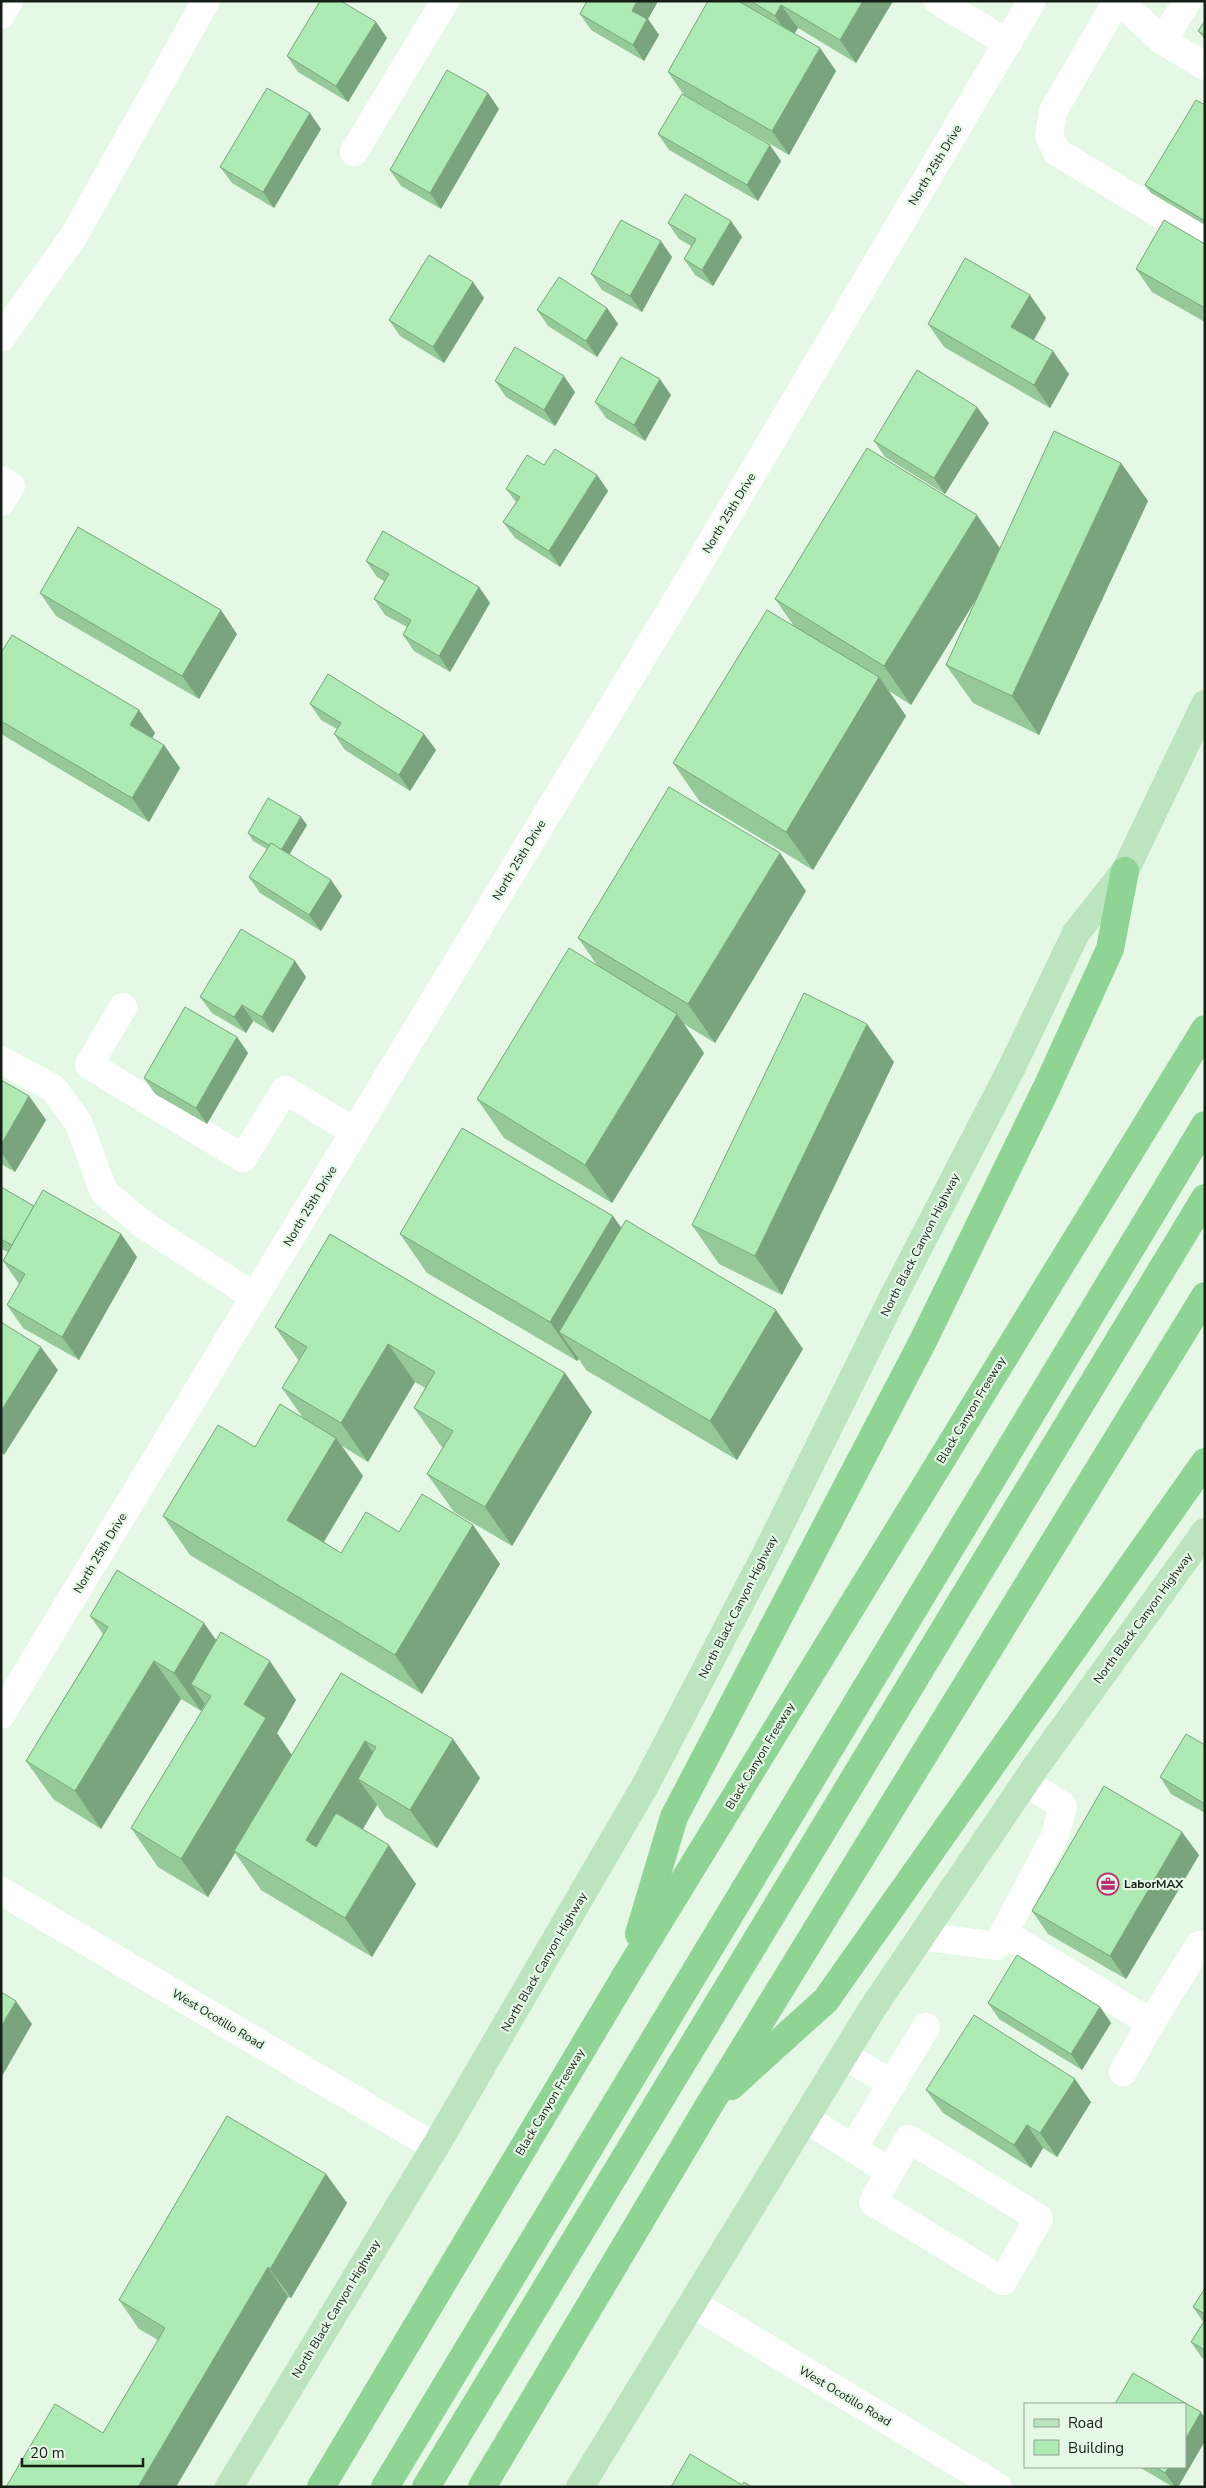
<svg xmlns="http://www.w3.org/2000/svg" width="1206" height="2488" viewBox="0 0 1206 2488" font-family="'Nunito Sans',sans-serif">
  <style>
    .lines { fill: none; stroke-linecap: round; stroke-linejoin: round }
    .minor { stroke: #fff; stroke-width: 28 }
    .major { stroke: #bce5bf; stroke-width: 28 }
    .highway { stroke: #8fd395; stroke-width: 28 }
    .wall { fill: #96c99a }
    .shaded-wall { fill: #7aa47d }
    .building { fill: #aeeab3; stroke: #7aa47d }
    .labels { text-anchor: middle; dominant-baseline: central; stroke-width: 4.5; stroke-linejoin: round; paint-order: stroke }
    .street-label { font-size: 12px; fill: #171e17; stroke: #e5f8e6 }
    .poi-label { font-size: 12px; font-weight: bold; fill: #171e17; stroke: #e5f8e6; text-anchor: start }
  </style>
  <rect width="100%" height="100%" fill="#e5f8e6"/>
  <g class="lines">
    <g class="minor">
      <path d="M938,1l70,42"/>
      <path d="M1117,1l-64,110 -4,25 8,16 148,89"/>
      <path d="M1119,1l44,40 42,25"/>
      <path d="M1,15l8,-14"/>
      <path d="M1163,41l24,-40"/>
      <path d="M354,152l91,-151"/>
      <path d="M1,338l72,-101 133,-236"/>
      <path d="M1,480l10,6 -10,16"/>
      <path d="M123,1007l-34,58 154,93 42,-68 70,42"/>
      <path d="M1,1060l52,28 25,34 26,70 40,33 111,72"/>
      <path d="M1,1715l688,-1135 343,-579"/>
      <path d="M1,1891l434,256"/>
      <path d="M1004,1933l147,90 48,-78"/>
      <path d="M920,1936l77,10 58,-110 8,-30 -38,-24"/>
      <path d="M844,2055l48,29"/>
      <path d="M1123,2072l28,-49"/>
      <path d="M805,2118l85,54"/>
      <path d="M909,2139l130,79 -36,63 -130,-79z"/>
      <path d="M853,2148l73,-121"/>
      <path d="M692,2303l306,184"/>
    </g>
    <g class="major">
      <path d="M229,2487l206,-340 211,-363 121,-232 124,-251 121,-234 64,-134 49,-62 80,-167"/>
      <path d="M580,2487l292,-478 165,-244 168,-233"/>
    </g>
    <g class="highway">
      <path d="M639,1934l35,-117 248,-474 125,-256 63,-138 15,-78"/>
      <path d="M731,2086l95,-86 379,-538"/>
      <path d="M321,2487l307,-515 577,-943"/>
      <path d="M385,2487l820,-1362"/>
      <path d="M426,2487l779,-1289"/>
      <path d="M482,2487l226,-380 497,-811"/>
    </g>
  </g>
  <g class="wall">
    <path d="M587,1h68l2,2 -9,16 11,16 -15,26 -53,-31 -11,-16z"/>
    <path d="M708,1h185l-37,62 -58,-35 -4,6 26,14 16,23 -47,84 -105,-60 -16,-23z"/>
    <path d="M1205,21v19l-7,-9z"/>
    <path d="M376,22l11,16 -39,64 -50,-30 -11,-16z"/>
    <path d="M1205,105v120l-54,-32 -6,-8z"/>
    <path d="M499,109l-58,100 -40,-23 -11,-16z"/>
    <path d="M321,129l-47,79 -42,-25 -12,-16z"/>
    <path d="M658,134l123,27 -23,40 -89,-51z"/>
    <path d="M731,221l11,16 -29,49 -18,-11 -11,-16 7,-13 -12,-7 -11,-16z"/>
    <path d="M1205,244v78l-53,-30 -16,-23z"/>
    <path d="M672,257l-30,55 -40,-22 -11,-16z"/>
    <path d="M473,282l11,16 -40,65 -44,-27 -11,-16z"/>
    <path d="M607,308l11,16 -21,33 -49,-31 -11,-16z"/>
    <path d="M1046,318l-12,22 35,34 -19,34 -106,-61 -16,-23z"/>
    <path d="M495,381l80,11 -20,34 -49,-29z"/>
    <path d="M671,395l-26,46 -39,-23 -11,-16z"/>
    <path d="M989,423l-44,71 -60,-37 -11,-16z"/>
    <path d="M1121,463l27,38 -109,234 -66,-32 -27,-38 30,-66 -65,106 -22,-14 17,25 -93,154 -113,-68 -27,-39 121,-137 -19,-27 225,-51z"/>
    <path d="M544,465l53,10 11,16 -48,76 -45,-29 -12,-16 13,-20 -10,-13z"/>
    <path d="M366,561l113,26 11,16 -40,69 -36,-21 -11,-16 4,-8 -22,-12 -11,-16 10,-18 -7,-4z"/>
    <path d="M40,593l197,41 -38,65 -143,-83z"/>
    <path d="M1,653l138,57 16,23 -3,5 12,7 16,23 -31,54 -148,-88z"/>
    <path d="M310,704l114,30 12,16 -26,41 -65,-41 -11,-16 3,-5 -16,-9z"/>
    <path d="M301,817l6,8 -18,30 42,25 11,16 -21,35 -61,-38 -11,-16 18,-28 -14,-8 -5,-8z"/>
    <path d="M806,891l-91,152 -31,-19 20,29 -92,150 -108,-65 -27,-39 120,-134 -19,-27z"/>
    <path d="M295,961l11,16 -33,56 -20,-12 -7,12 -34,-20 -12,-16z"/>
    <path d="M237,1037l11,16 -41,71 -52,-30 -11,-16z"/>
    <path d="M894,1062l-112,233 -63,-31 -27,-39z"/>
    <path d="M1,1080l28,16 17,24 -31,52 -14,-8z"/>
    <path d="M1,1184l1,2v2l32,18 87,28 16,23 -58,103 -56,-32 -16,-23 12,-21 -16,-23 5,-9 -7,-3z"/>
    <path d="M621,1228l182,121 -66,111 -151,-90 -7,-11 -2,2 -150,-88 -27,-39z"/>
    <path d="M330,1234l235,139 27,39 -80,134 -58,-34 -27,-38 16,-26 -2,-2 -27,-38 11,-20 -10,-6 -47,80 -26,-16 21,30 -39,66 17,11 58,-21 74,-7 27,39 -78,130 -232,-139 -27,-39 92,-69 48,-29 -21,-30 17,-27 -24,-34z"/>
    <path d="M90,1616l127,24 79,60 -19,33 15,22 49,-82 112,66 27,39 -43,70 -52,-31 -8,-12 -14,24 53,55 -44,73 -111,-67 -26,-37 -27,44 -50,-30 -27,-39 75,-123 -1,-1 -4,7 -20,-12 -80,130 -48,-30 -27,-38 77,-127z"/>
    <path d="M1205,1745v68l-34,-19 -11,-17z"/>
    <path d="M1199,1855l-73,124 -78,-45 -16,-23z"/>
    <path d="M988,2003l112,4 11,16 -29,47 -83,-51z"/>
    <path d="M926,2090l165,12 -34,55 -14,-9 -12,20 -88,-55z"/>
    <path d="M326,2174l21,29 -56,95 -3,-1 -185,136 55,-93 -19,-11 -20,-29z"/>
    <path d="M1205,2288v71l-3,-1 -11,-16 12,-20 -10,-15z"/>
    <path d="M1205,2418v23l-27,46h-5l-34,-20h46z"/>
  </g>
  <g class="shaded-wall">
    <path d="M637,1h18l2,2 -9,16 11,16 -15,26 -11,-16 -1,-34z"/>
    <path d="M863,1h30l-37,62 -16,-23z"/>
    <path d="M781,5l17,23 -7,11 -16,-23z"/>
    <path d="M376,22l11,16 -39,64 -12,-16z"/>
    <path d="M820,48l16,23 -47,84 -17,-24z"/>
    <path d="M488,93l11,16 -58,100 -11,-16z"/>
    <path d="M310,113l11,16 -47,79 -11,-16z"/>
    <path d="M770,145l11,16 -23,40 -11,-16z"/>
    <path d="M731,221l11,16 -29,49 -11,-16z"/>
    <path d="M661,241l11,16 -30,55 -12,-16z"/>
    <path d="M473,282l11,16 -40,65 -11,-16z"/>
    <path d="M1030,295l16,23 -18,32 -17,-23z"/>
    <path d="M607,308l11,16 -21,33 -11,-16z"/>
    <path d="M1053,351l16,23 -19,34 -16,-23z"/>
    <path d="M564,376l11,16 -20,34 -11,-16z"/>
    <path d="M660,379l11,16 -26,46 -11,-16z"/>
    <path d="M977,407l12,16 -44,71 -11,-16z"/>
    <path d="M1121,463l27,38 -109,234 -27,-39z"/>
    <path d="M597,475l11,16 -48,76 -11,-16z"/>
    <path d="M977,515l27,39 -93,151 -27,-39z"/>
    <path d="M479,587l11,16 -40,69 -11,-16z"/>
    <path d="M221,610l16,24 -38,65 -17,-23z"/>
    <path d="M879,677l27,39 -93,154 -27,-38z"/>
    <path d="M139,710l16,23 -9,15 -16,-23z"/>
    <path d="M424,734l12,16 -26,41 -11,-16z"/>
    <path d="M164,745l16,23 -31,54 -17,-24z"/>
    <path d="M301,817l6,8 -21,35 -5,-9z"/>
    <path d="M780,853l26,38 -91,152 -27,-39z"/>
    <path d="M331,880l11,16 -21,35 -12,-16z"/>
    <path d="M295,961l11,16 -33,56 -11,-16z"/>
    <path d="M242,1005l11,16 -7,12 -12,-16z"/>
    <path d="M677,1014l27,39 -92,150 -27,-38z"/>
    <path d="M867,1024l27,38 -112,233 -27,-39z"/>
    <path d="M237,1037l11,16 -41,71 -11,-16z"/>
    <path d="M29,1096l17,24 -31,52 -14,-20v-7z"/>
    <path d="M613,1216l27,38 -81,78 20,27 -2,2 -27,-39z"/>
    <path d="M121,1234l16,23 -58,103 -17,-23z"/>
    <path d="M776,1310l27,39 -66,111 -27,-39z"/>
    <path d="M388,1344l27,38 -47,80 -27,-39z"/>
    <path d="M41,1347l17,23 -54,85 -3,-4v-40z"/>
    <path d="M565,1373l27,39 -80,134 -27,-39z"/>
    <path d="M336,1438l27,38 -49,82 -27,-38z"/>
    <path d="M473,1525l27,39 -78,130 -27,-39z"/>
    <path d="M204,1623l27,38 -40,23 14,20 -4,7 -27,-38z"/>
    <path d="M154,1661l27,38 -80,130 -26,-38z"/>
    <path d="M270,1661l26,39 -19,33 16,24 -59,94 1,2 -27,44 -27,-38 63,-155z"/>
    <path d="M453,1739l27,39 -43,70 -27,-38z"/>
    <path d="M365,1741l27,38h-34l19,26 -44,74 -27,-39z"/>
    <path d="M1182,1832l17,23 -73,124 -16,-23z"/>
    <path d="M389,1845l27,39 -44,73 -27,-39z"/>
    <path d="M16,2001l16,23 -31,54v-51z"/>
    <path d="M1100,2007l11,16 -29,47 -11,-16z"/>
    <path d="M1075,2079l16,23 -34,55 -17,-24z"/>
    <path d="M1027,2125l16,23 -12,20 -17,-23z"/>
    <path d="M326,2174l21,29 -56,95 -21,-29z"/>
    <path d="M268,2267l20,30 -112,190h-38z"/>
    <path d="M1201,2412l4,6v23l-27,46h-3l-10,-14 4,-6h16v-27z"/>
  </g>
  <g class="building">
    <path d="M320,1h21l35,21 -40,64 -49,-30z"/>
    <path d="M587,1h50l-5,10 15,8 -14,26 -53,-31z"/>
    <path d="M708,1h30l82,47 -48,83 -104,-59z"/>
    <path d="M751,1h112l-23,39 -59,-35 -6,11z"/>
    <path d="M1205,21v14l-7,-4z"/>
    <path d="M447,70l41,23 -58,100 -40,-23z"/>
    <path d="M267,88l43,25 -47,79 -43,-25z"/>
    <path d="M682,94l88,51 -23,40 -89,-51z"/>
    <path d="M1196,100l9,5v116l-60,-36z"/>
    <path d="M685,194l46,27 -29,49 -18,-11 12,-20 -28,-16z"/>
    <path d="M621,220l40,21 -31,55 -39,-22z"/>
    <path d="M1164,220l41,24v64l-69,-39z"/>
    <path d="M429,255l44,27 -40,65 -44,-27z"/>
    <path d="M965,258l65,37 -19,32 42,24 -19,34 -106,-61z"/>
    <path d="M559,277l48,31 -21,33 -49,-31z"/>
    <path d="M515,347l49,29 -20,34 -49,-29z"/>
    <path d="M621,357l39,22 -26,46 -39,-23z"/>
    <path d="M917,370l60,37 -43,71 -60,-37z"/>
    <path d="M1054,431l67,32 -109,233 -66,-31z"/>
    <path d="M867,448l110,67 -93,151 -109,-67z"/>
    <path d="M555,449l42,26 -48,76 -46,-29 17,-25 -14,-8 21,-34 17,10z"/>
    <path d="M78,527l143,83 -39,66 -142,-83z"/>
    <path d="M383,531l96,56 -40,69 -36,-21 8,-15 -37,-21 15,-25 -23,-13z"/>
    <path d="M767,610l112,67 -93,155 -113,-69z"/>
    <path d="M12,635l127,75 -9,15 34,20 -32,53 -131,-77v-68z"/>
    <path d="M328,674l96,60 -25,41 -65,-41 7,-11 -31,-19z"/>
    <path d="M669,787l111,66 -92,151 -110,-66z"/>
    <path d="M268,798l33,19 -20,33 -10,-7 -2,2 -21,-12z"/>
    <path d="M271,843l60,37 -22,35 -60,-38z"/>
    <path d="M241,929l54,32 -33,56 -20,-12 -8,12 -34,-20z"/>
    <path d="M569,948l108,66 -92,151 -108,-66z"/>
    <path d="M804,993l63,31 -112,232 -63,-31z"/>
    <path d="M185,1007l52,30 -41,71 -52,-30z"/>
    <path d="M1,1080l28,16 -28,49z"/>
    <path d="M462,1128l151,88 -63,106 -150,-88z"/>
    <path d="M1,1187l33,19 -22,39 -11,-6z"/>
    <path d="M43,1190l78,44 -59,103 -55,-32 18,-31 -22,-13z"/>
    <path d="M626,1220l150,90 -66,111 -151,-89z"/>
    <path d="M330,1234l235,139 -80,134 -58,-33 26,-43 -39,-23 21,-36 -47,-28 -47,79 -59,-35 25,-41 -32,-20z"/>
    <path d="M1,1322l40,25 -40,64z"/>
    <path d="M280,1404l56,34 -49,82 54,33 25,-41 33,20 23,-38 51,31 -78,130 -232,-139 55,-91 37,22z"/>
    <path d="M117,1570l87,53 -30,50 -20,-12 -79,130 -49,-30 82,-134 -18,-11z"/>
    <path d="M221,1632l49,29 -26,43 22,14 -85,141 -50,-31 80,-132 -20,-12z"/>
    <path d="M341,1673l112,66 -43,71 -52,-31 18,-32 -11,-6 -59,99 10,7 20,-34 53,32 -44,73 -111,-67z"/>
    <path d="M1186,1734l19,11v59l-45,-27z"/>
    <path d="M1104,1786l78,46 -72,124 -78,-45z"/>
    <path d="M1017,1955l83,52 -29,47 -83,-51z"/>
    <path d="M1,1992l15,9 -15,26z"/>
    <path d="M974,2015l101,64 -35,54 -13,-8 -13,20 -88,-55z"/>
    <path d="M227,2116l99,58 -56,95 -2,-2 -130,220h-132l49,-83 48,29 62,-105 -46,-28z"/>
    <path d="M1205,2288v26l-12,-7z"/>
    <path d="M1205,2320v30l-14,-8z"/>
    <path d="M1133,2373l68,39 -16,28v-36h-70z"/>
    <path d="M690,2454l52,31 2,-3 8,5h-81z"/>
    <path d="M1155,2467h14l-4,6z"/>
  </g>
  <defs>
    <g id="office-ring" transform="scale(1.125)"><circle r="9.5" fill="#e5f8e6" stroke="#b52d6d" stroke-width="1.5"/><path d="M-6-3h4V-5.5h4V-3h4V5H-6ZM-1-4.5V-3h2v-1.5ZM-6 0V1H6V0Z" fill="#b52d6d"/></g>
  </defs>
  <g fill-rule="evenodd">
    <use href="#office-ring" x="1108" y="1884"/>
  </g>
  <g class="labels">
    <g class="street-label">
      <text transform="translate(935 165) rotate(-59)">North 25th Drive</text>
      <text transform="translate(729 513) rotate(-59)">North 25th Drive</text>
      <text transform="translate(519 860) rotate(-59)">North 25th Drive</text>
      <text transform="translate(310 1206) rotate(-59)">North 25th Drive</text>
      <text transform="translate(920 1245) rotate(-63)">North Black Canyon Highway</text>
      <text transform="translate(971 1410) rotate(-59)">Black Canyon Freeway</text>
      <text transform="translate(100 1553) rotate(-59)">North 25th Drive</text>
      <text transform="translate(738 1607) rotate(-63)">North Black Canyon Highway</text>
      <text transform="translate(1143 1618) rotate(-54)">North Black Canyon Highway</text>
      <text transform="translate(760 1756) rotate(-59)">Black Canyon Freeway</text>
      <text transform="translate(544 1962) rotate(-60)">North Black Canyon Highway</text>
      <text transform="translate(218 2019) rotate(31)">West Ocotillo Road</text>
      <text transform="translate(550 2102) rotate(-59)">Black Canyon Freeway</text>
      <text transform="translate(336 2309) rotate(-59)">North Black Canyon Highway</text>
      <text transform="translate(845 2396) rotate(31)">West Ocotillo Road</text>
    </g>
    <g class="poi-label">
      <text x="1124" y="1884">LaborMAX</text>
    </g>
  </g>
  <rect width="1206" height="2488" fill="none" stroke="#171e17" stroke-width="5"/>
  <rect x="1024" y="2403" width="162" height="65" fill="#e5f8e6" stroke="#93a193"/>
  <rect x="1034" y="2419" width="25" height="8" fill="#bce5bf" stroke="#93a193"/>
  <text x="1068" y="2428" font-size="15" fill="#171e17">Road</text>
  <rect x="1034" y="2440" width="25" height="15" fill="#aeeab3" stroke="#93a193"/>
  <text x="1068" y="2453" font-size="15" fill="#171e17">Building</text>
  <path d="M22 2458v8h121v-8" fill="none" stroke="#171e17" stroke-width="2.5"/>
  <text x="30" y="2458" font-size="15" fill="#171e17" stroke="#e5f8e6" stroke-width="4" paint-order="stroke">20 m</text>
</svg>
